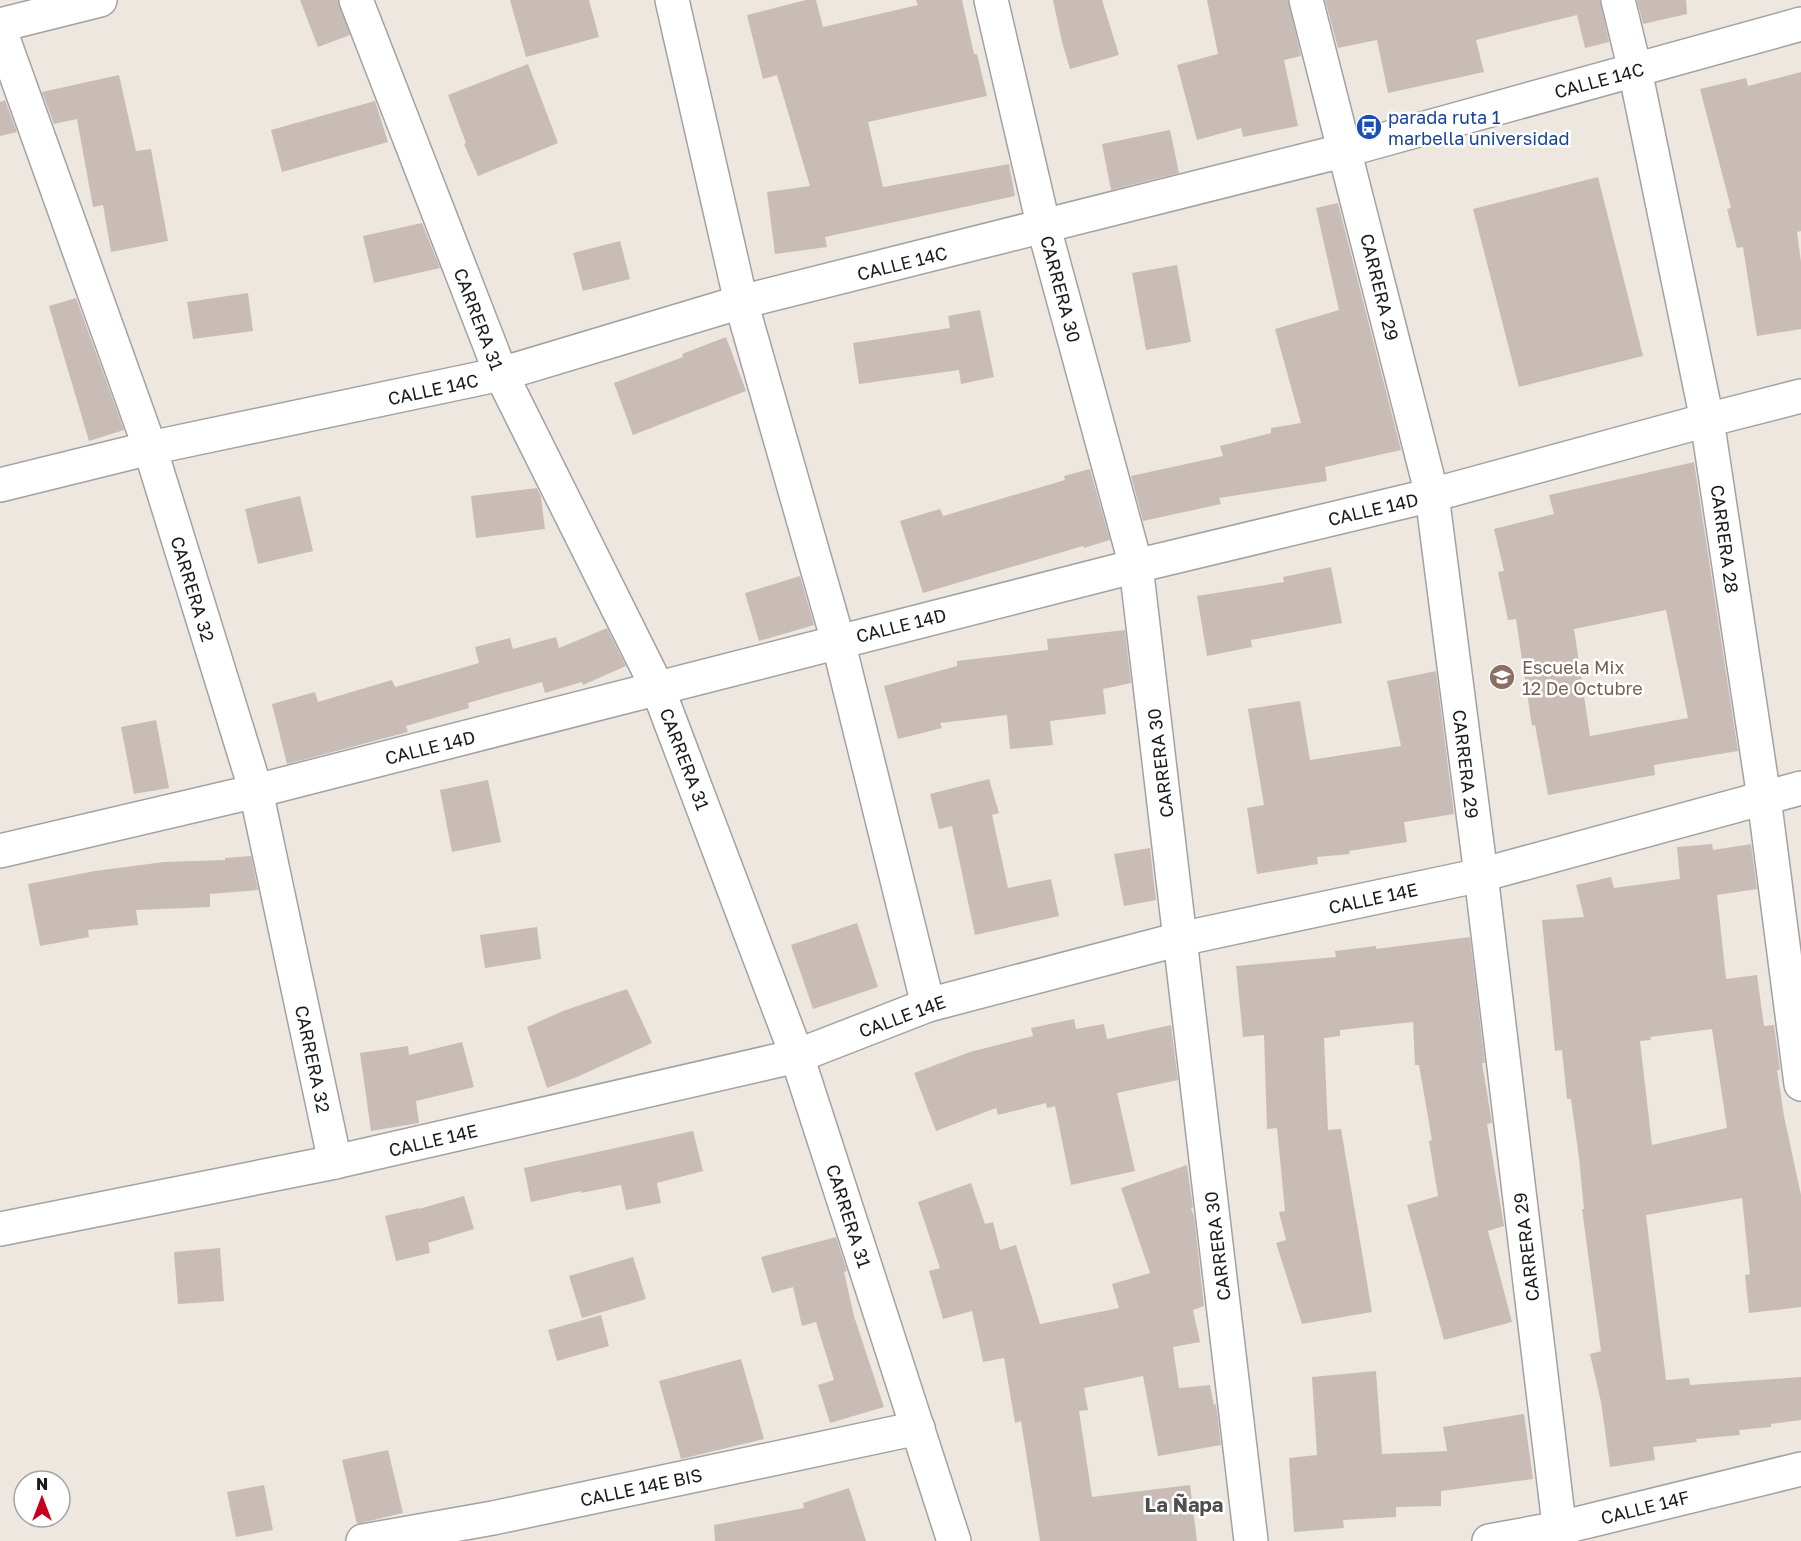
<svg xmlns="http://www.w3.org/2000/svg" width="1801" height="1541" viewBox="0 0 1801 1541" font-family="'Golos Text',sans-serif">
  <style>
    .building { fill: #c9bcb6; fill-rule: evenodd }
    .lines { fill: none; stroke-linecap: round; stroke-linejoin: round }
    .minor-casing { stroke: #a2a2a2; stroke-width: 36 }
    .minor { stroke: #fff; stroke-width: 33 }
    .labels { text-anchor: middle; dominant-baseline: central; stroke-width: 5; stroke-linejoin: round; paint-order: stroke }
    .street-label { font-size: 18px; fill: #1b1b1b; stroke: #fff }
    .transit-label { font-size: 18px; fill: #164399; stroke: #fff; text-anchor: start }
    .education-label { font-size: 18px; fill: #785e54; stroke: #fff; text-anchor: start }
    .neighbourhood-label { font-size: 20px; font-weight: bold; fill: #4e4e4e; stroke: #fff }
  </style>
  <rect width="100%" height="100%" fill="#ede7e0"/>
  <g class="building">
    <path d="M300,0h38l12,35 -32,12z"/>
    <path d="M510,0h79l10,37 -73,20z"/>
    <path d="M806,0h10l7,27 95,-22 -2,-5h46l12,54h3l10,42 -119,26 15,65 126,-23 6,32 -190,41 2,10 -52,7 -8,-62 43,-6 -33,-111 -14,4 -16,-64z"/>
    <path d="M1053,0h49l17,55 -49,14 -8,-27z"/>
    <path d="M1207,0h81l13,56 -17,4 14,66 -55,11 -2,-9 -44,12 -20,-75 41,-11z"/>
    <path d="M1325,0h275l9,42 -24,6 -8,-33 -101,25 8,32 -96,21 -11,-53 -39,8z"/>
    <path d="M1637,0h49l1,14 -44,10z"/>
    <path d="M528,64l30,79 -80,33 -14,-32 2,-1 -18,-48z"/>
    <path d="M1801,72v159l-4,1 4,30v67l-44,7 -14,-89 -6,1 -10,-39 4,-1 -31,-119 46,-11 2,8z"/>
    <path d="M119,75l17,76 15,-2 17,92 -57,11 -8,-47 -10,2 -16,-88 -23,5 -12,-32z"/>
    <path d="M5,100l12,32 -17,4v-34z"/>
    <path d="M375,101l13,41 -106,30 -11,-42z"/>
    <path d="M1170,130l9,43 -68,17 -9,-46z"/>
    <path d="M1598,177l45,179 -124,31 -46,-178z"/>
    <path d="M1338,203l63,247 -76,17 2,14 -108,17 2,6 -78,17 -12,-45 92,-20 -3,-10 51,-13v-5l30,-5 -26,-94 64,-19 -23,-102z"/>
    <path d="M422,223l18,45 -66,15 -11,-47z"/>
    <path d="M620,241l10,38 -47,12 -10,-38z"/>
    <path d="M1177,265l14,77 -45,8 -14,-77z"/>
    <path d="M248,293l5,38 -60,8 -6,-37z"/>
    <path d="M76,298l48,132 -35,11 -40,-135z"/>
    <path d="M980,310l14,67 -33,7 -2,-14 -100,14 -6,-41 97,-15 -2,-12z"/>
    <path d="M726,337l20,54 -113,44 -19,-52 69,-26 -1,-3z"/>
    <path d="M1694,462l44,289 -84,14 1,10 -107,20 -13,-70 -3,1 -16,-107 -8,1 -10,-48 6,-1 -10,-42 60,-15 -5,-19zM1666,610l22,108 -98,18 -16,-107z"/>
    <path d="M1090,469l20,71 -26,8 -1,-2 -160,47 -23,-72 40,-12 3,7 122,-36 -1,-4z"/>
    <path d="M537,488l4,9 4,32 -69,9 -5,-42z"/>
    <path d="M300,496l13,55 -55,13 -13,-55z"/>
    <path d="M1331,567l11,56 -91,17 1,7 -45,9 -10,-60 87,-14 -1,-5z"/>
    <path d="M800,576l14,49 -55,16 -14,-48z"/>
    <path d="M607,628l19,38 -43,19 -1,-3 -37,11 -3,-11 -74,21 1,5 -63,18 2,6 -121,32 -15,-60 43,-12 3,10 74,-22 3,7 84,-24 -4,-16 35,-9 3,11 43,-12 3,11z"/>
    <path d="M1125,630l6,53 -28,6 3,25 -56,7 3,24 -43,4 -3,-34 -67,8 2,5 -44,11 -14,-53 73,-20v-5l91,-11 -1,-11z"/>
    <path d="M1436,671l18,143 -50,8 3,20 -58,9 1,3 -33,3 1,7 -61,10 -10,-66 17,-3 -16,-96 52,-8 10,59 91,-14 -14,-65z"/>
    <path d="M156,720l13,68 -35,6 -13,-67z"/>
    <path d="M989,779l10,34 -7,2 16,73 43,-9 8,37 -84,19 -23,-109 -13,3 -9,-35z"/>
    <path d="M488,780l13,62 -49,10 -12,-62z"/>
    <path d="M1712,844l1,6 38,-6 6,45 -40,6 9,84 31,-4 7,51 10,-1 6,45h-3l7,46 17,79v112l-52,6 -4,-38 5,-1 -8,-76 -96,17 20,165 23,-2 1,7 111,-8v43l-30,4v3l-32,3 1,5 -44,4 1,3 -44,5 2,13 -45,7 -9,-65 -11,-48 11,-3 -19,-142h2l-5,-51 -8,-59h-4l-5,-49 -7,1 -13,-131 42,-3 -8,-32 35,-8 3,11 66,-9 -3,-32zM1712,1029l15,99 -75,17 -12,-104 11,-1 -1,-3z"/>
    <path d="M1150,848l6,52 -32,6 -10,-52z"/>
    <path d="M251,856l7,34 -48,4v13l-74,3 2,15 -50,5 1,7 -49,9 -12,-62 67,-13 69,-9 61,-2v-2z"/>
    <path d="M857,923l21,64 -65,22 -22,-64z"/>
    <path d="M537,927l4,32 -56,9 -5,-33z"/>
    <path d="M1470,937l15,126h-3l10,60 -5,1 17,102 -16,5 24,91 -68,18 -37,-135 31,-9 -9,-55 3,-1 -13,-75h-4l-2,-43 -73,8v6l-16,2 4,92 13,-1 31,183 -70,12 -26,-81 10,-3 -7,-28 6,-1 -8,-83 -10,1 -3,-94 -21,2 -7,-71 100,-9 -1,-6 41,-5v3z"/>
    <path d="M627,989l25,54 -75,34 -30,11 -20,-61 36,-16z"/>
    <path d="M1074,1019l2,10 28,-5 3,15 64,-14 7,55 -61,13 18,78 -64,14 -16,-79 -8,2 -1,-5 -48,12 -2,-7 -60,23 -22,-58 56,-21 63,-16 -2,-8z"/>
    <path d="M462,1042l12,45 -58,14 3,22 -48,8 -11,-78 48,-7 1,9z"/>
    <path d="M693,1131l10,40 -46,12 4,20 -35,7 -5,-25 -40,8v-2l-50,11 -7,-34z"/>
    <path d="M1187,1165l6,42 -2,1 3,8 10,90 -11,4 7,32 -27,5 6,41 31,-3 4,20 2,-1 5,41 -63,11 -15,-80 -59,12 4,22 -9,1 13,86 98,-12 7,56h-157l-19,-120 -6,2 -11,-65 -21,4 -11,-51 -29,8 -14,-48 11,-3 -22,-66 53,-19 14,41 8,-2 7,28 16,-5 24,79 79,-16 -7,-24 38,-11 -29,-85z"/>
    <path d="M464,1196l10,33 -46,14 2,10 -34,8 -11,-45 34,-8v1z"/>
    <path d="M836,1237l11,34 -3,1 10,44 30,91 -54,16 -12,-38 16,-5 -18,-58 -14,4 -9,-39 -21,6 -11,-36z"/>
    <path d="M220,1248l4,53 -46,3 -4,-52z"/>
    <path d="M633,1257l13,42 -64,19 -13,-42z"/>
    <path d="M601,1315l8,31 -52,15 -9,-31z"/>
    <path d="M741,1359l23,80 -83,20 -22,-78z"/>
    <path d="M1376,1371l6,83 65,-3 -4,-24 81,-13 9,65 -92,12v15l-45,1v10l-53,3 1,8 -50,4 -5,-74 28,-3 -5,-78z"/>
    <path d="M388,1450l15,63 -46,11 -15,-64z"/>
    <path d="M264,1485l9,45 -37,7 -9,-45z"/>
    <path d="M849,1488l17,53h-151l-1,-16 90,-17 -1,-5z"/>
  </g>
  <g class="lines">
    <g class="minor-casing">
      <g id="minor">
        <path d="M356,0l145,374 157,315 139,367 157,485"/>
        <path d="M672,0l69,302 97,339 90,364"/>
        <path d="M991,0l53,228 92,338 115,975"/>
        <path d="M1306,0l126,495 49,380 80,666"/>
        <path d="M1618,0l17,70 72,350 57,378 37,286"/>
        <path d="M0,25l100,-25"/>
        <path d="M0,30l150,418 106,343 79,371"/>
        <path d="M0,485l150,-37 351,-74 240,-72 605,-152 455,-126"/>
        <path d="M0,851l256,-60 880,-225 296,-71 275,-75 94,-24"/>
        <path d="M0,1229l335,-67 462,-106 131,-51 252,-66 301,-64 320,-87"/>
        <path d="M363,1541l130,-23 425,-90"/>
        <path d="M1489,1541l71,-13 241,-59"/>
      </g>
    </g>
    <use href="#minor" class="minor"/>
  </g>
  <defs>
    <g id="bus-disc" transform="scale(1.35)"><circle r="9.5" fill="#1a4fb4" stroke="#fff"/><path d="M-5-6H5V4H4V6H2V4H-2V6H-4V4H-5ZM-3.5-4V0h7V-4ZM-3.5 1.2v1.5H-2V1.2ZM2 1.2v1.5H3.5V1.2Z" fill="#fff"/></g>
    <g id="school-disc" transform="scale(1.35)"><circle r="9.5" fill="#8d6e63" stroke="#fff"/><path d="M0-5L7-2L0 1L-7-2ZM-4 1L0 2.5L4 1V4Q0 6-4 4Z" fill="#fff"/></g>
  </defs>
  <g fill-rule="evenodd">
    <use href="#bus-disc" x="1369" y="127"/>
    <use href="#school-disc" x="1502" y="677"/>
  </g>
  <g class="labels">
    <g class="street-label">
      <text transform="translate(1599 80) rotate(-15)">CALLE 14C</text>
      <text transform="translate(902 263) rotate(-14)">CALLE 14C</text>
      <text transform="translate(1380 287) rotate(76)">CARRERA 29</text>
      <text transform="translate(1061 289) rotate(75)">CARRERA 30</text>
      <text transform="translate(479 319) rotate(69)">CARRERA 31</text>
      <text transform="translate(433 389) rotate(-12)">CALLE 14C</text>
      <text transform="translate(1373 509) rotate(-13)">CALLE 14D</text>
      <text transform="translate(1725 539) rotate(82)">CARRERA 28</text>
      <text transform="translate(193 589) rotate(73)">CARRERA 32</text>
      <text transform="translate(901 625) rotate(-14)">CALLE 14D</text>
      <text transform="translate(430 747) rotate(-14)">CALLE 14D</text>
      <text transform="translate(685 759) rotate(69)">CARRERA 31</text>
      <text transform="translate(1160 763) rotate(-97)">CARRERA 30</text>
      <text transform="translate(1466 764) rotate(83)">CARRERA 29</text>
      <text transform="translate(1373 898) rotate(-12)">CALLE 14E</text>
      <text transform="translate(902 1016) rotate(-20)">CALLE 14E</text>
      <text transform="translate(313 1059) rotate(78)">CARRERA 32</text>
      <text transform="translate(433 1140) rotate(-13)">CALLE 14E</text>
      <text transform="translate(849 1216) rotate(72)">CARRERA 31</text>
      <text transform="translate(1217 1246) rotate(-97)">CARRERA 30</text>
      <text transform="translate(1526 1247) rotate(-97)">CARRERA 29</text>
      <text transform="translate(641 1487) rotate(-12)">CALLE 14E BIS</text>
      <text transform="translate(1645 1507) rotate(-14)">CALLE 14F</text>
    </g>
    <g class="transit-label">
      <text x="1388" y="117">parada ruta 1<tspan x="1388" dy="21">marbella universidad</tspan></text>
    </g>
    <g class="education-label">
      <text x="1522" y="667">Escuela Mix<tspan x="1522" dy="21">12 De Octubre</tspan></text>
    </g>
    <g class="neighbourhood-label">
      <text x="1184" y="1504">La Ñapa</text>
    </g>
  </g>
  <g transform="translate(42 1499)"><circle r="28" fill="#ffffff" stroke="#a4a4a4" stroke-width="1.5"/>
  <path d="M0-4.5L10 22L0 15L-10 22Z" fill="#c6001e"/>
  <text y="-9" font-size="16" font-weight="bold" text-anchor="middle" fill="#1b1b1b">N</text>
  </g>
</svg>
